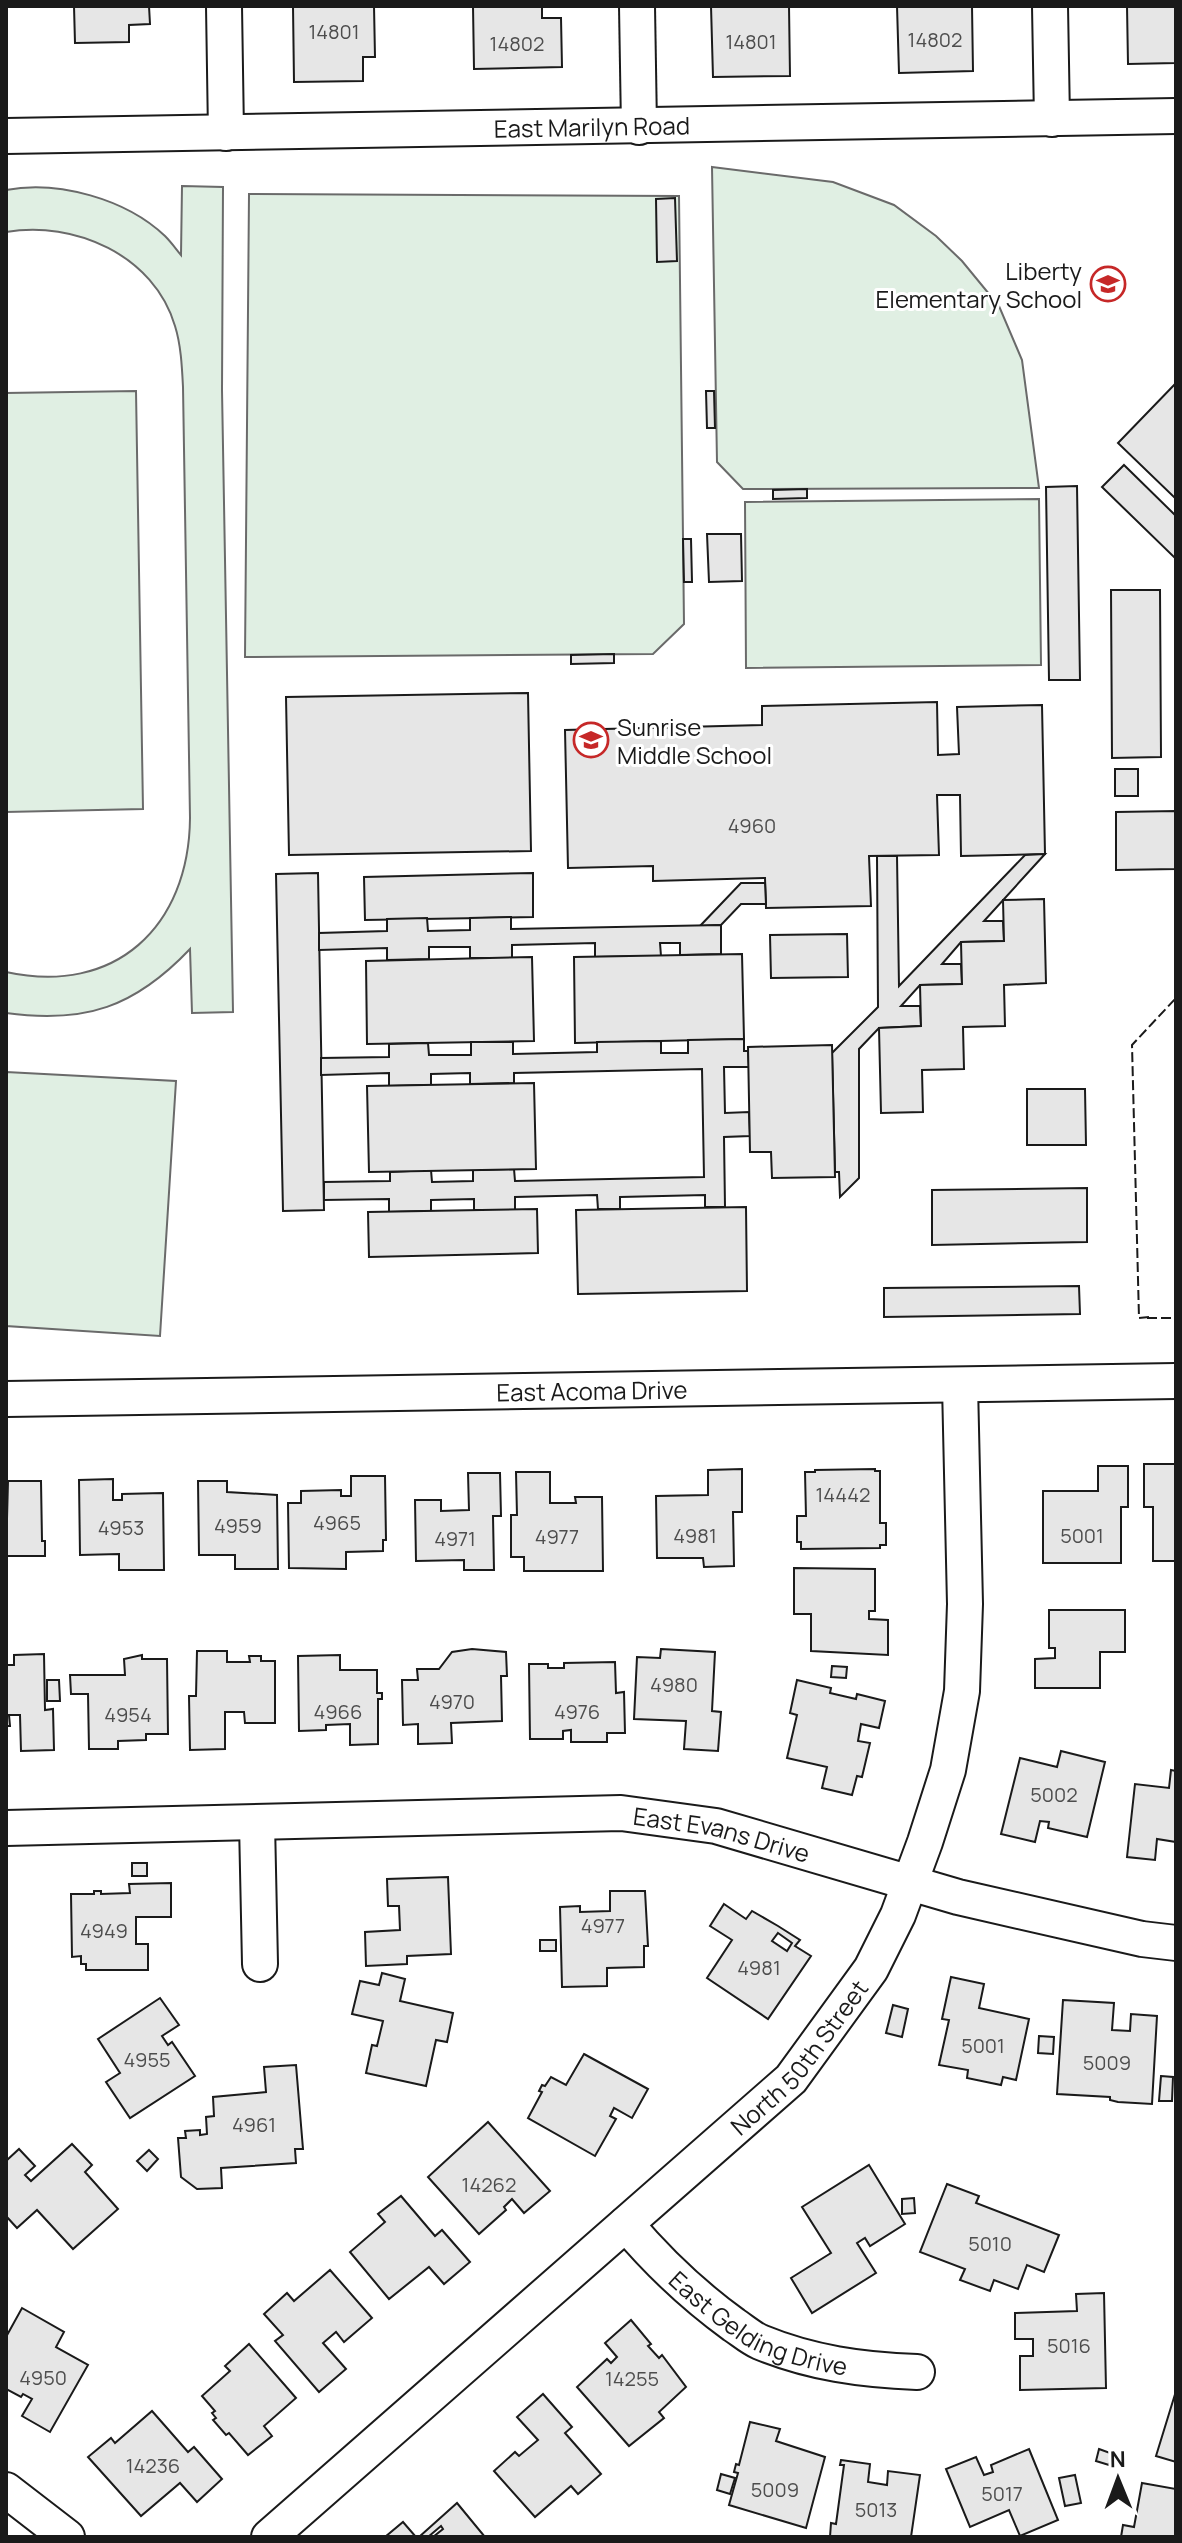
<svg xmlns="http://www.w3.org/2000/svg" width="1182" height="2543" viewBox="0 0 1182 2543" font-family="Manrope,sans-serif">
  <style>
    .green { fill: #e0efe3; stroke: #6a6a6a; stroke-width: 2 }
    .building { fill: #e6e6e6; stroke: #1a1a1a; stroke-width: 2; fill-rule: evenodd }
    .lines { fill: none; stroke-linecap: round; stroke-linejoin: round }
    .minor-casing { stroke: #1a1a1a; stroke-width: 38 }
    .minor { stroke: #fff; stroke-width: 34 }
    .fence { stroke: #1a1a1a; stroke-width: 2; stroke-dasharray: 10 4; stroke-linecap: butt }
    .labels { text-anchor: middle; dominant-baseline: central; stroke-width: 6; stroke-linejoin: round; paint-order: stroke }
    .number-label { font-size: 20px; fill: #4d4d4d }
    .street-label { font-size: 24px; fill: #1a1a1a; stroke: #fff }
    .poi-label { font-size: 24px; fill: #1a1a1a; stroke: #fff; text-anchor: end }
  </style>
  <rect width="100%" height="100%" fill="#fff"/>
  <g class="green">
    <path d="M712,167l121,15 61,23 42,31 26,25 37,45 23,54 17,128 -296,1 -26,-27z"/>
    <path d="M182,186l41,1 -1,203 11,622 -41,1 -2,-64c-55,58 -105,75 -184,64v-41c109,24 183,-45 184,-154l-7,-431c-1,-20 -2,-42 -8,-61 -21,-71 -101,-106 -169,-94v-42c52,-10 120,9 159,46 6,6 11,13 16,19z"/>
    <path d="M249,194l430,2 5,428 -31,30 -408,3z"/>
    <path d="M136,391l7,418 -137,3v-419z"/>
    <path d="M1039,499l2,166 -295,3 -1,-166z"/>
    <path d="M6,1072l170,9 -16,255 -154,-10z"/>
  </g>
  <g class="building">
    <path d="M74,6h75l1,18 -21,1v17l-54,1z"/>
    <path d="M293,6h81l1,51h-12v24l-69,1z"/>
    <path d="M473,6h69v12h19l1,49 -88,2z"/>
    <path d="M711,6h78l1,70 -77,1z"/>
    <path d="M897,6h75l1,65 -74,2z"/>
    <path d="M1127,6h49v57l-48,1z"/>
    <path d="M675,198l2,63 -20,1 -1,-63z"/>
    <path d="M1176,383v116l-58,-56z"/>
    <path d="M706,391h8l1,37h-8z"/>
    <path d="M1124,465l52,51v43l-74,-72z"/>
    <path d="M1077,486l3,194h-31l-3,-193z"/>
    <path d="M807,489v9l-34,1v-9z"/>
    <path d="M707,534h34l1,47 -33,1z"/>
    <path d="M683,539h8l1,43h-8z"/>
    <path d="M1111,590h49l1,167 -49,1z"/>
    <path d="M614,654v9l-43,1v-9z"/>
    <path d="M528,693l3,158 -242,4 -3,-158z"/>
    <path d="M937,702l1,53 21,-1 -2,-47 85,-2 3,149 -84,2 -1,-61h-23l2,60 -70,1 2,50 -105,2 -1,-30 -112,3v-15l-85,2 -3,-138 197,-5v-19z"/>
    <rect x="1115" y="769" width="23" height="27"/>
    <path d="M1176,811v58l-60,1v-58z"/>
    <path d="M1045,854l-61,67h19l1,20 -43,1 -19,22h19l1,20 -42,1 -19,21h19l1,20 -42,2 -20,21v129l-19,19 -1,-25h-4l-3,-119 46,-46 -1,-151h20l2,130 126,-131z"/>
    <path d="M318,873l6,337 -41,1 -7,-337z"/>
    <path d="M533,873v44l-168,3 -1,-43z"/>
    <path d="M741,883h24l1,21h-25l-20,21 -21,1z"/>
    <path d="M1044,899l2,84 -42,2 1,41 -42,1 1,42 -42,1 1,42 -42,1 -2,-85 42,-2 -1,-41 42,-1 -1,-42 43,-1 -1,-41z"/>
    <path d="M511,917v12l210,-4v29l-41,1v-12h-20l1,13 -66,1v-14l-83,2v13h-42v-11h-41v12l-42,1v-12l-68,2v-17l68,-2v-12l40,-1 1,13 42,-1v-12z"/>
    <path d="M847,934l1,43 -77,1 -1,-43z"/>
    <path d="M742,954l2,85 -169,4 -1,-86z"/>
    <path d="M532,957l2,84 -167,3 -1,-83z"/>
    <path d="M744,1039v12h4l1,16h-25l1,46 24,-1 1,24 -26,1 1,70h-20v-12l-85,2v12h-22l-1,-14 -82,2v13h-41v-11l-43,1v11l-42,1v-13l-65,1v-18l66,-1v-9l41,-2 1,12 41,-1v-11l41,-1 1,12 189,-4 -2,-108 -188,4v10l-44,1v-11l-39,1v11l-42,1v-13l-68,2v-17l68,-1v-13l39,-1 1,12h42v-13h42v12l84,-2v-10l64,-1v12h27v-13z"/>
    <path d="M832,1045l3,132 -63,1 -1,-26h-21l-2,-105z"/>
    <path d="M534,1083l2,86 -167,3 -2,-86z"/>
    <path d="M1027,1089h58l1,56h-59z"/>
    <path d="M1087,1188v54l-155,3v-55z"/>
    <path d="M746,1207l1,84 -169,3 -2,-84z"/>
    <path d="M537,1209l1,44 -169,4 -1,-45z"/>
    <path d="M1079,1286l1,28 -196,3v-29z"/>
    <path d="M1144,1464h32v97h-23v-54h-9z"/>
    <path d="M1098,1466h30v41h-7v56h-78v-72h55z"/>
    <path d="M742,1469v43h-9l1,54 -30,1 -1,-9h-46l-1,-62 52,-1v-25z"/>
    <path d="M875,1469v2h5v52h6v22h-6v3l-79,1v-7h-4v-26h9l-1,-44h10v-2z"/>
    <path d="M516,1472h34v31h26l-1,-6h27l1,74h-79v-14h-13v-42h6z"/>
    <path d="M468,1473h32l1,43h-8l1,54h-30v-10l-48,1 -1,-61h26v11l28,-1z"/>
    <path d="M351,1476h34l1,64h-3v11l-37,1v17l-57,-1 -1,-65h13v-12l40,-1v6h10z"/>
    <path d="M113,1479v21h9v-6l41,-1 1,77h-45v-16l-39,1 -1,-75z"/>
    <path d="M8,1481h33l1,60h3v15h-39z"/>
    <path d="M198,1481h29v11l50,3 1,74h-43v-14h-36z"/>
    <path d="M794,1568l81,1v42h-6v8l19,1v35l-77,-4v-37h-17z"/>
    <path d="M1049,1610h76v42h-25v36h-65v-29l20,-1v-10h-6z"/>
    <path d="M472,1649l34,3 1,24h-6l1,45 -51,2 1,20 -34,1v-20l-15,1 -1,-45h16l-1,-11h22l13,-17z"/>
    <path d="M661,1649l54,3 -3,59 9,1 -3,39 -34,-2 2,-28 -52,-2 3,-62 23,1z"/>
    <path d="M197,1651h30v11h23l-1,-6h12v5h14v62h-30l-1,-11h-19v37l-35,1 -1,-54h7z"/>
    <path d="M44,1654l1,56 8,-1 1,41 -33,1 -1,-36h-11l1,11h-4v-61h8v-10z"/>
    <path d="M142,1655v4h25l1,75h-22v6l-28,1v8h-29l-1,-55h-17l-1,-19h55l-1,-16z"/>
    <path d="M340,1655v15h37v23h5v6h-4v45l-28,1v-21l-24,1v5l-27,1 -1,-75z"/>
    <path d="M615,1662l1,31 8,-1 1,41h-18v9h-36v-12l-8,1v8h-33l-1,-75h19v4h16v-5z"/>
    <path d="M832,1666l15,1 -1,11 -15,-1z"/>
    <path d="M47,1680h12l1,21h-13z"/>
    <path d="M797,1680l34,8 -1,5 26,6 1,-5 28,7 -6,27 -18,-4 -3,17 12,2 -8,34 -5,-1 -5,19 -30,-7 5,-21 -40,-9 10,-43 -7,-2z"/>
    <path d="M1061,1751l44,11 -18,75 -39,-9 1,-6 -9,-1 -5,21 -34,-8 19,-76 37,9z"/>
    <path d="M1171,1770l5,1v71l-19,-3 -2,21 -28,-3 8,-73 34,4z"/>
    <rect x="132" y="1863" width="15" height="13"/>
    <path d="M448,1877l3,77 -44,2v8l-41,2 -1,-34 35,-2 -1,-24h-11l-1,-27z"/>
    <path d="M171,1883v34h-35v27h12v26h-62v-6h-5v-8l-9,1 -1,-63h23v-3h7v3l29,-1 -1,-9z"/>
    <path d="M610,1891h35l3,55h-4v21l-37,1v18l-45,1 -2,-80 20,-1v6l30,-1z"/>
    <path d="M724,1904l22,15 6,-8 26,15 22,14 -5,6 16,10 -43,63 -61,-41 25,-38 -22,-14zM778,1933l14,10 -5,8 -15,-10z"/>
    <rect x="540" y="1940" width="16" height="11"/>
    <path d="M382,1973l23,6 -5,22 53,12 -6,29 -11,-2 -10,46 -60,-13 6,-28 5,1 6,-25 -31,-7 8,-33 19,4z"/>
    <path d="M951,1977l33,7 -5,24 50,11 -13,61 -13,-3 -2,8 -34,-7 1,-8 -29,-5 10,-45 -7,-1z"/>
    <path d="M160,1998l19,27 -17,11 6,9 4,-3 23,34 -65,42 -24,-36 14,-9 -22,-34z"/>
    <path d="M1063,2000l51,3 -2,27 18,1 1,-17 26,2 -5,88 -34,-2 -8,-2v-3l-53,-3z"/>
    <path d="M893,2005l15,4 -6,28 -16,-4z"/>
    <path d="M1039,2036l15,1 -1,17 -15,-1z"/>
    <path d="M584,2054l64,35 -16,29 -18,-10 -4,8 6,3 -21,37 -67,-38 14,-26 -3,-1 3,-6 3,1 6,-9 15,8z"/>
    <path d="M296,2065l7,84h-8l1,14 -75,5 1,20 -25,1 -16,-12 -3,-39h8l-1,-7 15,-1v5l7,-1 -1,-17 8,-1 -1,-19 53,-5 -2,-25z"/>
    <path d="M1161,2076l12,1 -1,24h-13z"/>
    <path d="M488,2122l62,69 -26,22 -12,-14 -8,8 2,3 -27,24 -51,-57z"/>
    <path d="M72,2144l20,21 -7,7 33,37 -45,40 -36,-39 -20,18 -11,-12v-55l13,-12 16,17 -10,9 6,6z"/>
    <path d="M149,2150l9,9 -11,12 -10,-10z"/>
    <path d="M869,2165l36,59 -35,22 -5,-8 -8,5 19,30 -64,40 -21,-35 40,-25 -29,-46z"/>
    <path d="M947,2184l32,12 -3,7 83,32 -15,37 -17,-7 -9,24 -24,-9 -4,11 -30,-11 5,-11 -45,-17z"/>
    <path d="M401,2196l34,40 7,-6 28,32 -26,22 -15,-17 -40,32 -39,-47 35,-30 -7,-8z"/>
    <path d="M914,2198l1,15 -13,1v-15z"/>
    <path d="M330,2270l42,48 -28,24 -8,-10 -13,11 23,26 -27,23 -44,-51 8,-6 -19,-21 23,-21 7,8z"/>
    <path d="M1104,2293l2,95 -86,2v-34h13v-17h-18v-26l62,-2 -1,-17z"/>
    <path d="M22,2308l42,24 -8,15 32,18 -38,67 -28,-16 10,-17 -9,-5 -2,3 -15,-8v-52z"/>
    <path d="M631,2320l20,24 -3,2 11,12 3,-3 24,32 -27,25 5,6 -35,28 -52,-59 30,-28 4,4 6,-6 -12,-14z"/>
    <path d="M249,2344l47,54 -32,28 8,10 -24,19 -19,-22 -3,2 -13,-15 3,-2 -4,-5 3,-2 -13,-15 28,-25 -5,-5z"/>
    <path d="M1176,2391v71l-20,-6z"/>
    <path d="M543,2394l29,33 -7,6 36,41 -23,20 -7,-8 -36,31 -41,-46 21,-19 4,4 19,-16 -21,-23z"/>
    <path d="M152,2411l36,41 6,-5 28,32 -25,23 -17,-19 -39,33 -53,-59 23,-19 4,5z"/>
    <path d="M750,2422l30,7 -4,12 49,16 -19,71 -77,-23 9,-32 -4,-1 2,-8 3,1z"/>
    <path d="M1029,2449l29,71 -38,16 -11,-26 -39,17 -24,-58 30,-12 8,18 9,-3 -2,-7z"/>
    <path d="M1099,2449l14,5 -4,11 -13,-4z"/>
    <path d="M841,2460l29,4 -2,18 19,3 1,-14 32,4 -9,62h-81l1,-14 5,1 8,-59h-4z"/>
    <path d="M721,2474l14,4 -5,16 -13,-4z"/>
    <path d="M1075,2475l6,28 -16,3 -6,-28z"/>
    <path d="M1142,2483l34,6v48h-55l2,-12 11,2z"/>
    <path d="M457,2503l28,34h-52l10,-8 -2,-3 -13,11h-9z"/>
    <path d="M403,2522l13,15h-31z"/>
  </g>
  <g class="lines">
    <g class="minor-casing">
      <g id="minor">
        <path d="M224,6l2,127"/>
        <path d="M637,6l2,121"/>
        <path d="M1050,6l2,113"/>
        <path id="s1" d="M6,136l1170,-20"/>
        <path id="s2" d="M6,1399l1170,-18"/>
        <path d="M257,1823l3,141"/>
        <path id="s3" d="M6,1828l615,-15 95,13 242,71 184,42 34,4"/>
        <path id="s4" d="M626,2224c32,38 68,72 108,101 9,6 17,13 26,17 51,21 102,28 157,30"/>
        <path d="M6,2490l61,47"/>
        <path id="s5" d="M269,2537l522,-458 80,-110 27,-54 27,-73 23,-72 14,-79 3,-87 -5,-219"/>
      </g>
    </g>
    <use href="#minor" class="minor"/>
    <g class="fence">
      <path d="M1149,1317l-10,1 -7,-273 44,-47"/>
      <path d="M1147,1318h29"/>
    </g>
  </g>
  <defs>
    <g id="school-ring" transform="scale(1.8)"><circle r="9.5" fill="#fff" stroke="#c62828" stroke-width="1.5"/><path d="M0-5L7-2L0 1L-7-2ZM-4 1L0 2.5L4 1V4Q0 6-4 4Z" fill="#c62828"/></g>
  </defs>
  <g fill-rule="evenodd">
    <use href="#school-ring" x="1108" y="284"/>
    <use href="#school-ring" x="591" y="740"/>
  </g>
  <g class="labels">
    <g class="number-label">
      <text x="334" y="31">14801</text>
      <text x="935" y="39">14802</text>
      <text x="751" y="41">14801</text>
      <text x="517" y="43">14802</text>
      <text x="752" y="825">4960</text>
      <text x="843" y="1494">14442</text>
      <text x="337" y="1522">4965</text>
      <text x="238" y="1525">4959</text>
      <text x="121" y="1527">4953</text>
      <text x="695" y="1535">4981</text>
      <text x="1082" y="1535">5001</text>
      <text x="557" y="1536">4977</text>
      <text x="455" y="1538">4971</text>
      <text x="674" y="1684">4980</text>
      <text x="452" y="1701">4970</text>
      <text x="338" y="1711">4966</text>
      <text x="577" y="1711">4976</text>
      <text x="128" y="1714">4954</text>
      <text x="1054" y="1794">5002</text>
      <text x="603" y="1925">4977</text>
      <text x="104" y="1930">4949</text>
      <text x="759" y="1967">4981</text>
      <text x="983" y="2045">5001</text>
      <text x="147" y="2059">4955</text>
      <text x="1107" y="2062">5009</text>
      <text x="254" y="2124">4961</text>
      <text x="489" y="2184">14262</text>
      <text x="990" y="2243">5010</text>
      <text x="1069" y="2345">5016</text>
      <text x="43" y="2377">4950</text>
      <text x="632" y="2378">14255</text>
      <text x="153" y="2465">14236</text>
      <text x="775" y="2489">5009</text>
      <text x="1002" y="2493">5017</text>
      <text x="876" y="2509">5013</text>
    </g>
    <g class="street-label">
      <text stroke="none"><textPath href="#s1" startOffset="586">East Marilyn Road</textPath></text>
      <text stroke="none"><textPath href="#s2" startOffset="586">East Acoma Drive</textPath></text>
      <text stroke="none"><textPath href="#s3" startOffset="718">East Evans Drive</textPath></text>
      <text stroke="none"><textPath href="#s5" startOffset="716">North 50th Street</textPath></text>
      <text stroke="none"><textPath href="#s4" startOffset="170">East Gelding Drive</textPath></text>
    </g>
    <g class="poi-label">
      <text x="1082" y="270">Liberty<tspan x="1082" dy="28">Elementary School</tspan></text>
      <text x="617" y="726" text-anchor="start">Sunrise<tspan x="617" dy="28">Middle School</tspan></text>
    </g>
  </g>
  <rect width="1182" height="2543" fill="none" stroke="#1a1a1a" stroke-width="16"/>
  <g transform="translate(1118 2479) rotate(359)" stroke="#ffffff" stroke-width="6" paint-order="stroke">
  <path d="M0-6L14 30L0 20L-14 30Z" fill="#1a1a1a"/>
  <text y="-12" font-size="22" font-weight="bold" text-anchor="middle" fill="#1a1a1a">N</text>
  </g>
</svg>
